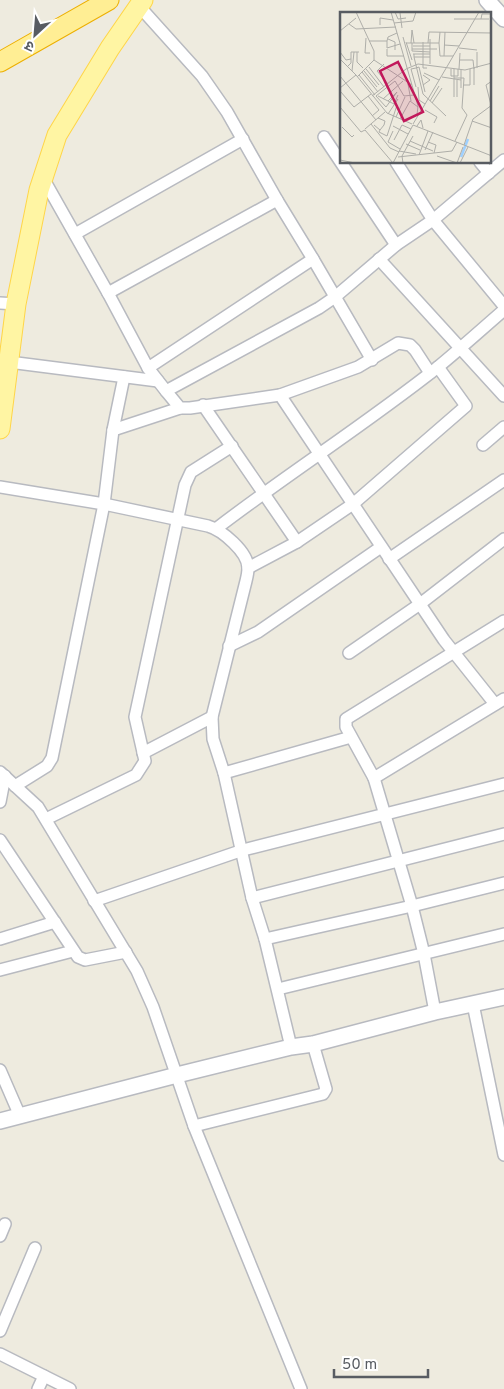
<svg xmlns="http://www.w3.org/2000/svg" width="504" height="1389" viewBox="0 0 504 1389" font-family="Overpass,'Noto Sans Devanagari',sans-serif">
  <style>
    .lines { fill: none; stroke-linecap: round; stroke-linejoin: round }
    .minor-casing { stroke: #b8bac0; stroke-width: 14 }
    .tertiary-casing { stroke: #b8bac0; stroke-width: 18 }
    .primary-casing { stroke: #ffd547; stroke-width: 21 }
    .trunk-casing { stroke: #edaf00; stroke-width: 21 }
    .minor { stroke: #fff; stroke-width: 11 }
    .tertiary { stroke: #fff; stroke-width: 15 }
    .primary { stroke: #fff5a3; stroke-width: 19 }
    .trunk { stroke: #ffee94; stroke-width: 19 }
    .inset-river { fill: none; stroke: #9ed0ff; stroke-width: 2.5 }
    .inset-road { fill: none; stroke: #aeaea9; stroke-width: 1 }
    .view { fill: #c2185b; fill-opacity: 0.15; stroke: #c2185b; stroke-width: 2.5 }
    .inset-edge { fill: none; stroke: #585c62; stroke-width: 2.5 }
  </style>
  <rect width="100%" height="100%" fill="#eeebdf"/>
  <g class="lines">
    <g class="minor-casing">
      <g id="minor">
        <path d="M139,6l63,70 25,36 50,88 36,59 59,101"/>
        <path d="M324,137l72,108"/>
        <path d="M396,162l37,58 71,86"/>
        <path d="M480,162l9,11"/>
        <path d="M43,178l65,115 40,75 18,23 153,-83 16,-11 61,-52 37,-25 71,-60"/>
        <path d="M75,234l168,-95"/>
        <path d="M379,259l125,137"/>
        <path d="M108,293l169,-93"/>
        <path d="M0,303l16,1"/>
        <path d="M9,362l149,19"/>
        <path d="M148,368l165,-109"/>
        <path d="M166,391l14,17h10l90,-13 78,-28 40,-24 12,2 5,5 15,23"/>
        <path d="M280,395l164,245 51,64"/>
        <path d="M203,405l94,137"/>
        <path d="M113,430l67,-22"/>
        <path d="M483,445l21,-18"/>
        <path d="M0,487l104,17 104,22c14,4 40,26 40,42 0,4 -1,9 -2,13l-34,136 1,22 11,34 28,125 13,41 26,108"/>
        <path d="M217,528c72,-55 149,-104 221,-161 22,-18 44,-38 66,-57"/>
        <path d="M389,559l115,-79"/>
        <path d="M248,568l49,-26 56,-38 113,-98 -28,-39"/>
        <path d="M504,621l-158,98v8l28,51 130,-79"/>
        <path d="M229,646l29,-14 123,-85"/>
        <path d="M349,653l71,-49 84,-65"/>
        <path d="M143,753l69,-36"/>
        <path d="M0,772l38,35 99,164 16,36 41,119 107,263"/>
        <path d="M224,773l127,-36"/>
        <path d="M374,778l38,128 12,48 11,58"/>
        <path d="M15,786l32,-20 5,-8 52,-254 9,-74 11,-53"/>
        <path d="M0,802l5,-26"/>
        <path d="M46,819l90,-44 9,-14 -10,-44 50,-232 6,-13 41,-26"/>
        <path d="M0,840l78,117 7,3 41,-8"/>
        <path d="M252,898l252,-64"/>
        <path d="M94,901l149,-51 261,-66"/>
        <path d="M0,939l55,-17"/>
        <path d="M265,939l147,-33 92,-23"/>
        <path d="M0,970l73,-19"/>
        <path d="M278,989l226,-55"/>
        <path d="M473,1004l31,151"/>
        <path d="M0,1070l20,46"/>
        <path d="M194,1126l129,-32 3,-5 -13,-45"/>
        <path d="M0,1236l5,-12"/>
        <path d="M0,1331l35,-83"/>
        <path d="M0,1354l70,35"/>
        <path d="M38,1389l6,-13"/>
      </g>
    </g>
    <g class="tertiary-casing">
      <g id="tertiary">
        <path d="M487,0l17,19"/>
        <path d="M0,1121l177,-46 114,-28 22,-3 122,-32 69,-15"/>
      </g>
    </g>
    <g class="primary-casing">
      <path id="primary" d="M0,429l16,-125 23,-114 18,-55 53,-87 33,-48"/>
    </g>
    <g class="trunk-casing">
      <path id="trunk" d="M0,62l109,-62"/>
    </g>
    <use href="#minor" class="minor"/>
    <use href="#tertiary" class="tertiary"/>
    <use href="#primary" class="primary"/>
    <use href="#trunk" class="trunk"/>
  </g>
  <g transform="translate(340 12)">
    <rect width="151" height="151" fill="#eeebdf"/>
    <path class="inset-river" d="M121,145l7,-18"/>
    <path class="inset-road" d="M16,0l18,39v9M51,0l27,94 -1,9M55,0l3,7 8,-1M60,1l2,15M114,7h35M141,7l1,-5h10M54,11l19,-2 3,-9M9,12l7,5 40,-2M40,13v-7l13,2M0,19l16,-13M63,25l8,29M26,26l-1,15h5M48,27l7,3v8M29,29h18l1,-4 9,-4M47,29v7l13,-4M66,30l6,18M83,30v26h4M67,31h32l1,-11M71,31l1,-13 2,13M72,31v8l18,1M88,31l1,-11 63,1M99,31l1,13h13M104,33l15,1M73,34h17M119,36l18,2M47,37v7h17M72,37h25M0,40l6,8 5,-1M17,40v10l6,6M73,42h17M74,42v3h16M104,44l1,-24M74,45l9,37 23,22M0,47l16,16M120,48h13l1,9M44,52l-7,7 11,13M90,52v-25M7,55l4,-4v-11h8M29,55l15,20M76,56l3,-1 6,25M137,56v-16M26,57l13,16M111,57v7h7v-7M119,57l1,-16M12,59l2,-19M24,59l13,16M22,60l16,20M84,61l15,7M19,63l16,20M0,64l36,44M17,65l17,-17 38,25M102,65l19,3M114,66h10l-2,30 5,7 -12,26M55,69l9,15 10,-1M68,72l3,17M83,73l7,-5 -7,-5M124,73h6v-16M134,73v-17M76,75l-5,-18 5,-1M78,75l1,13 6,4M0,76l16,-13 31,38 25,11M121,76v-18M0,79l14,16 17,-13M28,84l11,14 -7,6M32,84l34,-27 12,-5 47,6 27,-7M38,84l16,8 4,-9M114,85v-28M117,85v-17M43,87l20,-18M48,89l9,-9 -11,15 -10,-11 19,-15M90,89l9,-15M92,91l10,-15M151,93l-5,-20 6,-4M0,95l21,25 4,-2 28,33M85,98l12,7 -3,6M81,99l58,-99M48,102l10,-15M56,105l9,-20M60,107l10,-18 8,6M132,109l20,7M31,112l19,24 9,4M73,112l9,-15M34,113l6,5 4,-5 1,-4 -7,-3M73,113l79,31M53,114l15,8M77,114l4,-6 2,8M2,115l10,10 2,-2M25,117l20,-17M40,118l-1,2 8,4 10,-31M53,119l-5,11 12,7M54,128l8,-15 9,4M70,129l23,10M88,130l8,3 -2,8M66,132l14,6M124,133l9,-26 19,-14M85,138l8,-18M59,139l17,3M79,143l9,-24M97,144l20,7M58,145l54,-6 5,-9M0,148l15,3M53,151l20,-38M63,151l-1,-7 11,-20M117,151l6,-16M120,151l8,-16"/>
    <path class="view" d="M58,50l25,50 -19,9 -24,-50z"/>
    <rect width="151" height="151" class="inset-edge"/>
  </g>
  <g transform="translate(35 35) rotate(206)" stroke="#ffffff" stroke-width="4" paint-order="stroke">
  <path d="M0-4L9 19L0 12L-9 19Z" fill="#585c62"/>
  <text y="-8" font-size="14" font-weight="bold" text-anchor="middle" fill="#585c62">उ</text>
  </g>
  <path d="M334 1369v8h94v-8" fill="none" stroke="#585c62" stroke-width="2.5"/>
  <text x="342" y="1369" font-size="15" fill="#585c62" stroke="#ffffff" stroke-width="4" paint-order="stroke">50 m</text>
</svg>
